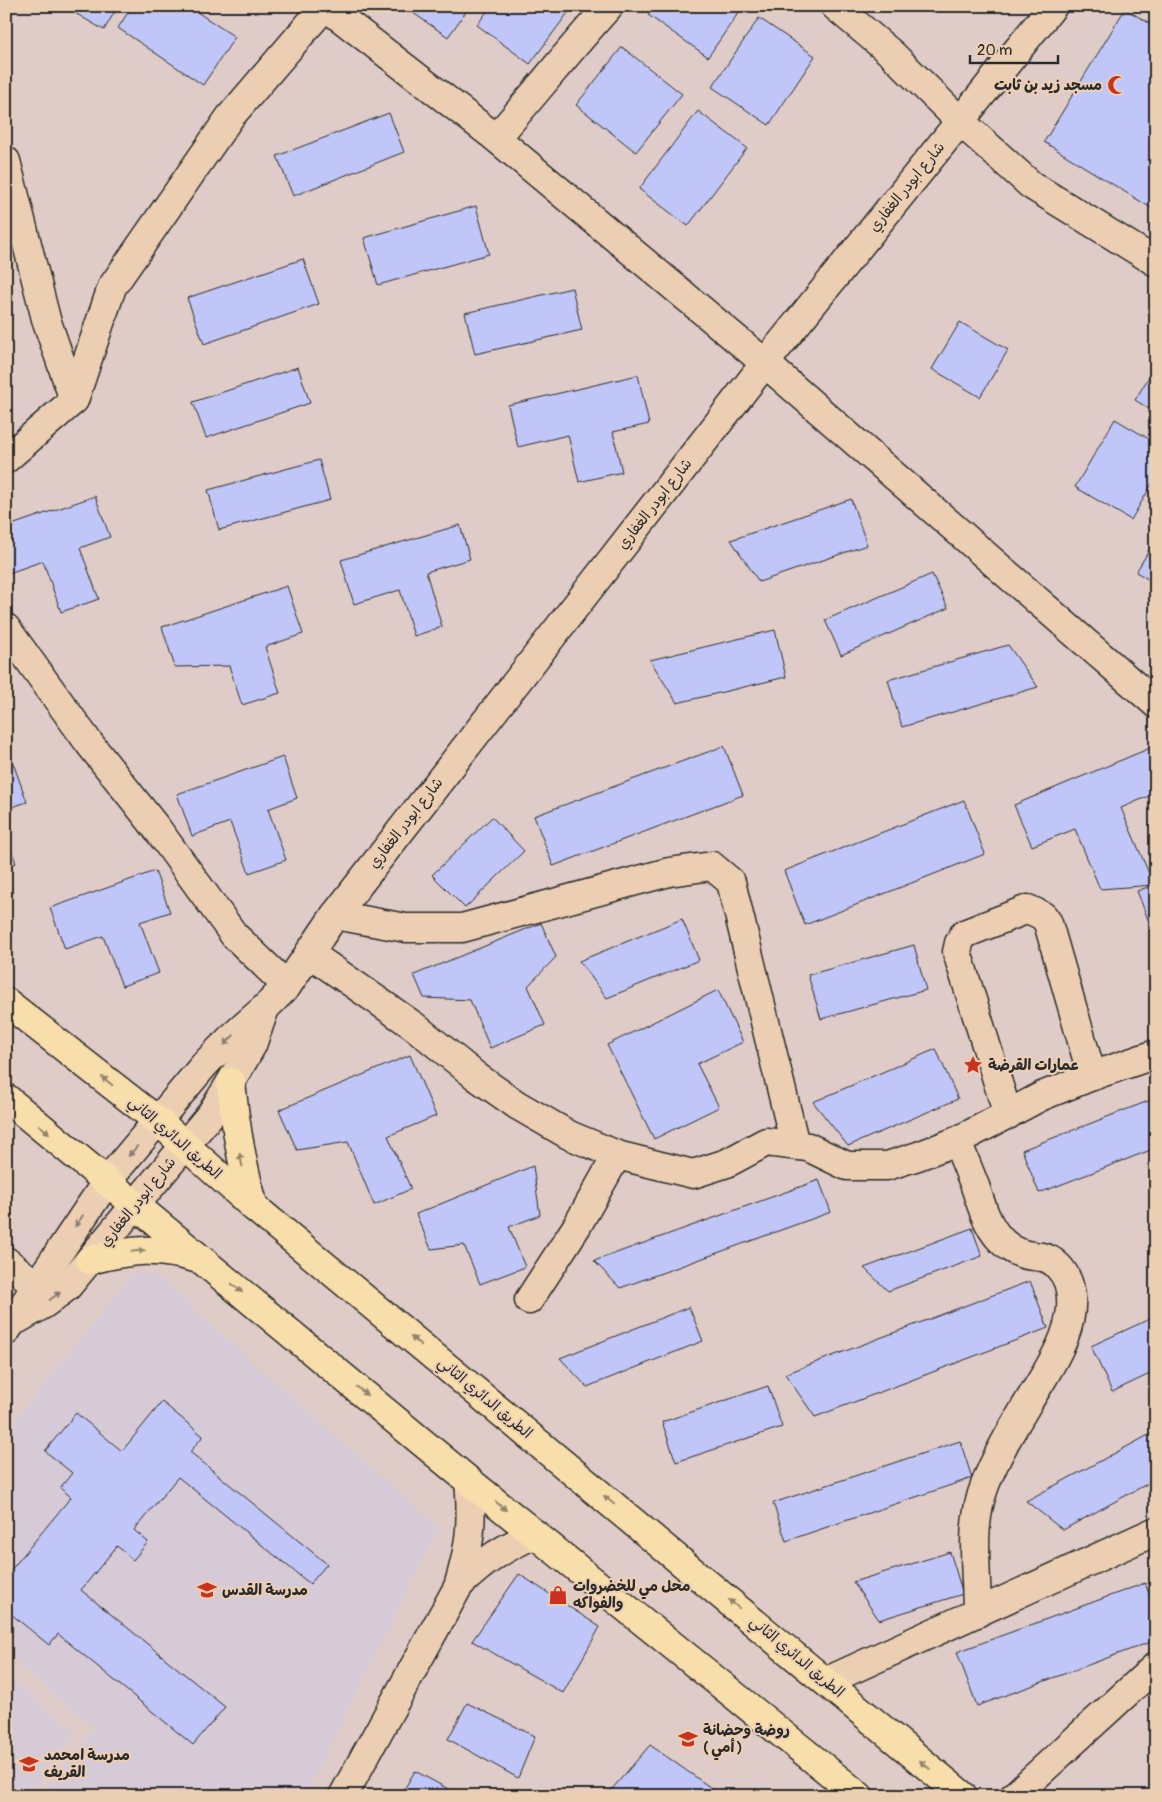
<svg xmlns="http://www.w3.org/2000/svg" width="1162" height="1802" viewBox="0 0 1162 1802" font-family="Pangolin,'Playpen Sans Arabic',sans-serif">
  <style>
    .built { fill: #d6cad6 }
    .building { fill: #c0c6f8; stroke: #2b2b2b }
    .lines { fill: none; stroke-linecap: round; stroke-linejoin: round }
    .minor-casing { stroke: #2b2b2b; stroke-width: 31 }
    .major-casing { stroke: #2b2b2b; stroke-width: 31 }
    .minor { stroke: #eccfb3; stroke-width: 28 }
    .major { stroke: #f8deab; stroke-width: 28 }
    .oneway { fill: #8c7d6f }
    .oneway2 { fill: #92846b }
    .labels { text-anchor: middle; dominant-baseline: central; stroke-width: 4; stroke-linejoin: round; paint-order: stroke }
    .poi-label { font-size: 15px; font-weight: bold; fill: #2b2b2b; stroke: #eccfb3; text-anchor: start }
    .street-label { font-size: 15px; fill: #2b2b2b; stroke: #eccfb3 }
  </style>
  <rect width="100%" height="100%" fill="#dfccc8"/>
  <filter id="ink" filterUnits="userSpaceOnUse"><feTurbulence type="fractalNoise" baseFrequency=".02" numOctaves="2"/><feDisplacementMap in="SourceGraphic" scale="10" xChannelSelector="R" yChannelSelector="G"/><feConvolveMatrix kernelMatrix="1 2 1 2 8 2 1 2 1" color-interpolation-filters="sRGB"/></filter>
  <g filter="url(#ink)">
    <g class="built">
      <path d="M134,1272l25,6 280,250 -134,268h-254l-7,-5 51,-63 -89,-75v-221z"/>
      <path d="M6,1674l69,59 -45,62 1,1h-25z"/>
    </g>
    <g class="building">
      <path d="M63,6h55l-14,24z"/>
      <path d="M132,6h56l47,31 -32,48 -85,-57z"/>
      <path d="M403,6h67l-22,31z"/>
      <path d="M491,6h82l-43,58 -53,-39z"/>
      <path d="M654,6h89l-35,51 -60,-42z"/>
      <path d="M1125,9l31,18v184l-112,-69z"/>
      <path d="M759,18l56,38 -46,69 -57,-38z"/>
      <path d="M622,47l60,47 -46,58 -60,-47z"/>
      <path d="M698,111l49,37 -59,78 -49,-37z"/>
      <path d="M389,113l15,39 -111,44 -16,-40z"/>
      <path d="M476,206l13,48 -111,31 -14,-47z"/>
      <path d="M303,259l16,45 -115,40 -17,-46z"/>
      <path d="M572,288l10,42 -107,24 -10,-41z"/>
      <path d="M960,322l48,28 -28,47 -48,-28z"/>
      <path d="M1156,365v48l-21,-13z"/>
      <path d="M298,367l12,36 -104,35 -13,-36z"/>
      <path d="M638,375l11,49 -36,8 9,40 -43,10 -11,-47 -50,12 -10,-42z"/>
      <path d="M1115,419l41,24v34l-25,43 -56,-33z"/>
      <path d="M319,460l11,40 -111,30 -11,-40z"/>
      <path d="M95,496l15,41 -30,11 19,51 -38,13 -18,-51 -37,13v-47z"/>
      <path d="M851,499l16,46 -108,37 -28,-42z"/>
      <path d="M460,525l10,34 -44,13 16,55 -28,9 -14,-46 -46,14 -13,-44z"/>
      <path d="M1156,539v45l-20,-12z"/>
      <path d="M932,574l16,34 -107,47 -16,-35z"/>
      <path d="M287,586l16,48 -38,13 15,46 -38,12 -13,-39 -54,1 -13,-40z"/>
      <path d="M775,630l11,47 -109,26 -27,-43z"/>
      <path d="M1008,645l30,42 -136,40 -14,-47z"/>
      <path d="M724,746l19,49 -190,71 -19,-50z"/>
      <path d="M1155,746l1,47 -35,15 33,77 -54,4 -25,-60 -43,17 -18,-41z"/>
      <path d="M283,757l14,41 -29,11 18,51 -37,13 -19,-51 -38,14 -15,-42z"/>
      <path d="M12,760l15,42 -21,7v-47z"/>
      <path d="M964,800l21,54 -180,71 -21,-54z"/>
      <path d="M492,817l32,34 -59,57 -33,-33z"/>
      <path d="M6,836l10,27 -10,3z"/>
      <path d="M155,871l15,41 -30,10 19,51 -37,13 -19,-50 -38,13 -15,-41z"/>
      <path d="M1156,884v56l-19,-49z"/>
      <path d="M682,919l17,41 -92,38 -28,-37z"/>
      <path d="M541,923l15,34 -28,29 17,39 -55,23 -20,-48 -46,-2 -10,-23z"/>
      <path d="M914,945l12,45 -105,29 -13,-44z"/>
      <path d="M718,990l25,52 -46,22 22,43 -65,32 -47,-94z"/>
      <path d="M936,1049l22,50 -110,47 -35,-44z"/>
      <path d="M410,1055l26,61 -48,20 23,53 -37,16 -26,-63 -51,8 -18,-40z"/>
      <path d="M1156,1098v50l-117,45 -17,-43z"/>
      <path d="M533,1166l7,49 -31,12 16,40 -45,17 -16,-39 -33,4 -15,-35z"/>
      <path d="M819,1180l12,32 -211,76 -26,-27z"/>
      <path d="M972,1228l10,28 -94,35 -24,-23z"/>
      <path d="M1030,1281l18,47 -233,89 -30,-43z"/>
      <path d="M689,1307l14,34 -116,46 -27,-29z"/>
      <path d="M1156,1316v55l-44,21 -21,-46z"/>
      <path d="M768,1386l14,41 -106,35 -14,-40z"/>
      <path d="M162,1402l41,34 -13,16 137,112 -17,20 -132,-107 -44,53 14,12 -15,18 -16,-14 -36,44 144,117 -32,38 -135,-111 -9,11 -43,-35v-34l65,-79 -11,-9 12,-15 -27,-22 31,-38 46,38z"/>
      <path d="M1156,1431v48l-93,51 -37,-29z"/>
      <path d="M960,1441l12,37 -186,63 -13,-38z"/>
      <path d="M950,1552l13,42 -84,26 -26,-38z"/>
      <path d="M519,1574l81,53 -37,66 -91,-52z"/>
      <path d="M1145,1583l11,29v28l-179,66 -20,-54z"/>
      <path d="M467,1703l68,33 -17,42 -70,-39z"/>
      <path d="M650,1745l64,45 -5,6h-103z"/>
      <path d="M415,1771l46,25h-61z"/>
    </g>
    <g class="lines">
      <g class="minor-casing">
        <g id="minor">
          <path d="M325,6l171,132 269,225 391,341"/>
          <path d="M835,6l57,48 68,67 71,64 125,77"/>
          <path d="M496,138c38,-43 74,-89 113,-132"/>
          <path d="M6,161l40,158 28,81"/>
          <path d="M6,459l68,-59 38,-113 118,-170 95,-111"/>
          <path d="M6,628l83,115 69,87 76,105 53,51"/>
          <path d="M335,915l71,13h56l207,-56 43,-6 19,16 64,263"/>
          <path d="M309,953l105,73 63,51 40,28 52,30 48,20 76,19 34,-11 39,-21 42,5 39,19h40l31,-10 39,-15 85,-45 50,-20 64,-22"/>
          <path d="M1008,1115l-51,-163 2,-9 5,-9 64,-25 15,7 5,7 44,153"/>
          <path d="M957,1141c6,15 12,30 18,45 6,18 11,37 24,52 6,7 15,13 24,16 6,2 13,2 19,3 12,2 22,14 26,25 14,41 -20,87 -39,119 -16,27 -33,55 -44,84 -16,40 -8,86 -8,128"/>
          <path d="M6,1261l30,24"/>
          <path d="M529,1300l48,-74 40,-71"/>
          <path d="M18,1319l26,-15 23,-17 144,-173 20,-32 21,-37 12,-34"/>
          <path d="M6,1331l101,-150 98,-117 27,-27 34,-30 21,-21 48,-71 430,-552 288,-357"/>
          <path d="M459,1585c26,-25 43,-36 76,-51"/>
          <path d="M827,1681l329,-150"/>
          <path d="M343,1796l115,-209c12,-40 15,-65 11,-106"/>
          <path d="M1014,1796l142,-130"/>
        </g>
      </g>
      <g class="major-casing">
        <g id="major">
          <path d="M6,1002l152,119 96,86 709,589"/>
          <path d="M231,1082c4,43 11,84 23,125"/>
          <path d="M6,1098l463,383 390,315"/>
          <path d="M90,1260c42,-11 68,-13 109,-1"/>
        </g>
      </g>
      <use href="#minor" class="minor"/>
      <use href="#major" class="major"/>
    </g>
    <defs><path id="oneway-solid" d="M-6-.8H1V-3.2L6.5 0L1 3.2V.8H-6Z" transform="scale(1.25)"/></defs>
    <g class="oneway">
      <use href="#oneway-solid" transform="translate(229 1040) rotate(135)"/>
      <use href="#oneway-solid" transform="translate(133 1151) rotate(131)"/>
      <use href="#oneway-solid" transform="translate(79 1221) rotate(125)"/>
      <use href="#oneway-solid" transform="translate(55 1296) rotate(-37)"/>
    </g>
    <g class="oneway2">
      <use href="#oneway-solid" transform="translate(107 1081) rotate(-142)"/>
      <use href="#oneway-solid" transform="translate(44 1129) rotate(40)"/>
      <use href="#oneway-solid" transform="translate(241 1160) rotate(-102)"/>
      <use href="#oneway-solid" transform="translate(138 1251) rotate(-6)"/>
      <use href="#oneway-solid" transform="translate(237 1288) rotate(40)"/>
      <use href="#oneway-solid" transform="translate(416 1341) rotate(-140)"/>
      <use href="#oneway-solid" transform="translate(362 1391) rotate(40)"/>
      <use href="#oneway-solid" transform="translate(609 1500) rotate(-140)"/>
      <use href="#oneway-solid" transform="translate(501 1506) rotate(39)"/>
      <use href="#oneway-solid" transform="translate(734 1604) rotate(-140)"/>
      <use href="#oneway-solid" transform="translate(925 1765) rotate(-140)"/>
    </g>
  </g>
  <defs>
    <g id="mosque-bare" transform="scale(1.5)"><path d="M3.5-4.9A6 6 0 1 0 3.5 4.9A5 5 0 1 1 3.5-4.9Z" fill="#c8321e" stroke="#eccfb3" stroke-width="2.5" paint-order="stroke"/></g>
    <g id="sight-bare" transform="scale(1.5)"><path d="M0-6L1.8-2.2L6-1.7L2.9 1.2L3.7 5.4L0 3.3L-3.7 5.4L-2.9 1.2L-6-1.7L-1.8-2.2Z" fill="#c8321e" stroke="#eccfb3" stroke-width="2.5" paint-order="stroke"/></g>
    <g id="school-bare" transform="scale(1.5)"><path d="M0-5L7-2L0 1L-7-2ZM-4 1L0 2.5L4 1V4Q0 6-4 4Z" fill="#c8321e" stroke="#eccfb3" stroke-width="2.5" paint-order="stroke"/></g>
    <g id="shop-bare" transform="scale(1.5)"><path d="M-5-2.5h2.3a2.7 3.5 0 0 1 5.4 0H5L5.5 6h-11ZM-1.5-2.5h3a1.5 2.3 0 0 0-3 0Z" fill="#c8321e" stroke="#eccfb3" stroke-width="2.5" paint-order="stroke"/></g>
  </defs>
  <g fill-rule="evenodd">
    <use href="#mosque-bare" x="1117" y="85"/>
    <use href="#sight-bare" x="973" y="1065"/>
    <use href="#school-bare" x="207" y="1590"/>
    <use href="#shop-bare" x="558" y="1595"/>
    <use href="#school-bare" x="688" y="1739"/>
    <use href="#school-bare" x="29" y="1764"/>
  </g>
  <g class="labels">
    <g class="poi-label">
      <text x="1102" y="85" text-anchor="end">مسجد زيد بن ثابت</text>
      <text x="988" y="1065">عمارات القرضة</text>
      <text x="573" y="1586">محل مي للخضروات<tspan x="573" dy="17">والفواكه</tspan></text>
      <text x="222" y="1590">مدرسة القدس</text>
      <text x="703" y="1730">روضة وحضانة<tspan x="703" dy="17">( أمي )</tspan></text>
      <text x="44" y="1755">مدرسة امحمد<tspan x="44" dy="17">القريف</tspan></text>
    </g>
    <g class="street-label">
      <text transform="translate(907 187) rotate(-51)">شارع ابودر الغفاري</text>
      <text transform="translate(655 504) rotate(-52)">شارع ابودر الغفاري</text>
      <text transform="translate(406 823) rotate(-52)">شارع ابودر الغفاري</text>
      <text transform="translate(175 1138) rotate(41)">الطريق الدائري الثاني</text>
      <text transform="translate(138 1202) rotate(-51)">شارع ابودر الغفاري</text>
      <text transform="translate(485 1398) rotate(40)">الطريق الدائري الثاني</text>
      <text transform="translate(797 1657) rotate(40)">الطريق الدائري الثاني</text>
    </g>
  </g>
  <rect width="1162" height="1802" fill="none" stroke="#eccfb3" stroke-width="25"/>
  <rect x="12" y="12" width="1137" height="1777" fill="none" stroke="#2b2b2b" stroke-width="2" filter="url(#ink)"/>
  <path d="M970 55v8h88v-8" fill="none" stroke="#2b2b2b" stroke-width="2.5"/>
  <text x="977" y="55" font-size="15" fill="#2b2b2b" stroke="#eccfb3" stroke-width="4" paint-order="stroke">20 m</text>
</svg>
